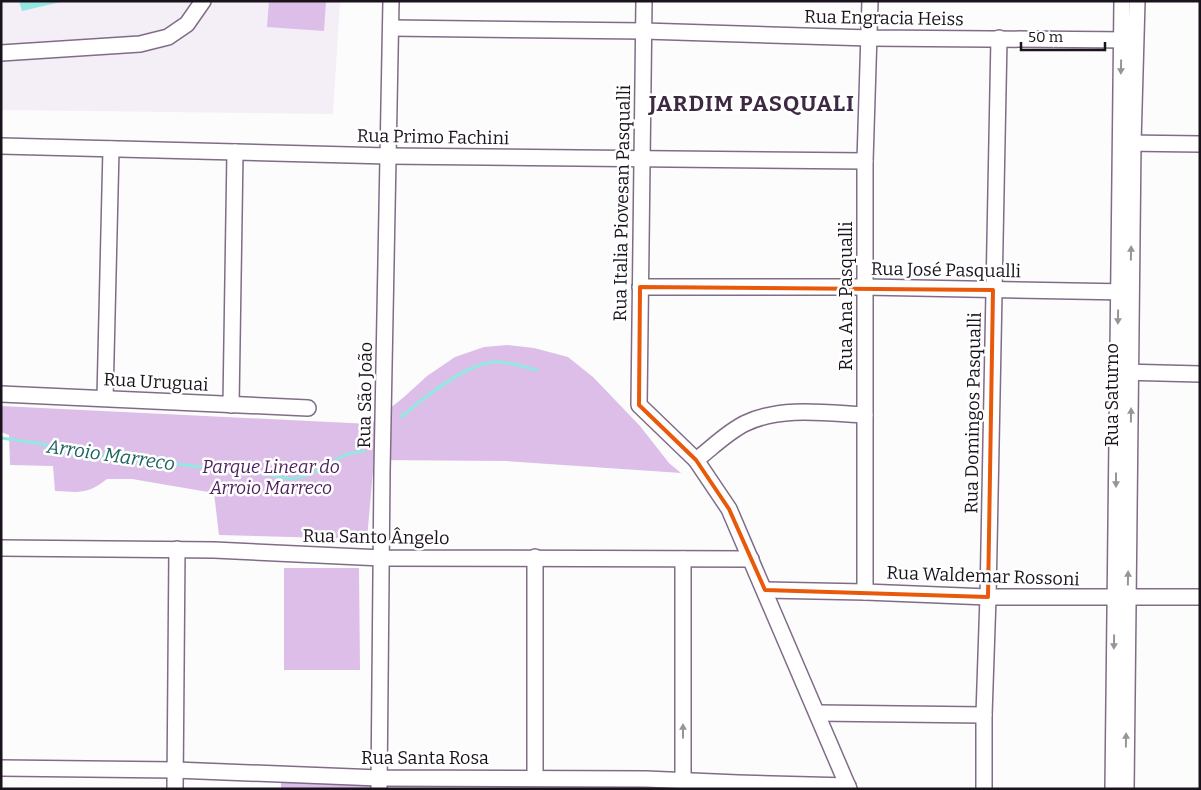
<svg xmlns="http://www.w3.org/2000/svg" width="1201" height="790" viewBox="0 0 1201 790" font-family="Bitter,serif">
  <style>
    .built { fill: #f4eef6 }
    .green { fill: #ddbee8 }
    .water { fill: #93e8e1 }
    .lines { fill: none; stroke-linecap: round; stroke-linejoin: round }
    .stream { stroke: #93e8e1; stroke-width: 3 }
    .minor-casing { stroke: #816c88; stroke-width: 18 }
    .minor { stroke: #fff; stroke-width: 15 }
    .oneway { fill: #989499 }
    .marked { fill: none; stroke: #e8590c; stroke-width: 4; stroke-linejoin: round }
    .labels { text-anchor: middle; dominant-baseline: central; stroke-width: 5; stroke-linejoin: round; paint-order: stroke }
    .street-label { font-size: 18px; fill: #1a121d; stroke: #fff }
    .park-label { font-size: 18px; font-style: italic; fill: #4d1e5c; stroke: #fff }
    .water-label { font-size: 19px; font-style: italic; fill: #1c635e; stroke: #fff }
    .district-label { font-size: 22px; font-weight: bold; letter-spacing: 1px; fill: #3c2a42; stroke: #fff }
  </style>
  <rect width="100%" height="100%" fill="#fcfcfc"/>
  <path class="built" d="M1,1h339l-7,113 -332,-4z"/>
  <g class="green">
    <path d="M269,1h57l-2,30 -57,-4z"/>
    <path d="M507,345l27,3 34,9 25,20 47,49 29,37 12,10 -175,-12 -132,-1 -7,79 -148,-4 -5,-42 -82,-14h-25c-20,16 -28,13 -52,12l-2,-25 -43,-1 -1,-30 -8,-3v-26l369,18 34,-27 23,-21 28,-19 29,-10z"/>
    <path d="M284,568h75l1,102h-76z"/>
    <path d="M281,778l90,1v10h-90z"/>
  </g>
  <path class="water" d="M19,1h46l-43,10z"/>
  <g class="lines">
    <g class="stream">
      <path d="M401,417c21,-18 66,-54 94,-55 13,-1 29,5 42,8"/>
      <path d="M1,438l42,6 23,7 47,7 73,7 35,5 27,1 44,8 16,-4 39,-21 17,-3"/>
    </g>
    <g class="minor-casing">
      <g id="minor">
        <path d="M644,1l-5,404 57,55 33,49 120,280"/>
        <path d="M391,28l253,3 226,7 260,2"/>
        <path d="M1,53l139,-9 28,-7 19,-13 16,-23"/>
        <path d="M1124,143l76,1"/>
        <path d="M1,146l387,10 477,5"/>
        <path d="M640,287h225l262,5"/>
        <path d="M1121,372l79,2"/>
        <path d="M1,394l307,14"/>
        <path d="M105,398l6,-249"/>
        <path d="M231,405l4,-253"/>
        <path d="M696,460c16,-12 31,-28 50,-37 36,-17 80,-10 119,-8"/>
        <path d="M1,548l213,2 168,8 369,1"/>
        <path d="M535,557v220"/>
        <path d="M765,590l100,2 123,5h212"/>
        <path d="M865,592v-431l5,-160"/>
        <path d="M817,713l167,2"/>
        <path d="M1,768l174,2 204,8 267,1 92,4 110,3"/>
        <path d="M683,780v-221"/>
        <path d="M175,789l2,-240"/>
        <path d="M379,789l3,-318 9,-470"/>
        <path d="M984,789v-74l4,-118 11,-559"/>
        <path d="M1113,789l9,-788"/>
        <path d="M1126,789l7,-646 4,-142"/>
      </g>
    </g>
    <use href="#minor" class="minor"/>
  </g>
  <defs><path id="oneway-solid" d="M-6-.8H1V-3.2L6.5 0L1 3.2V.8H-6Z" transform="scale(1.25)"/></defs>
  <g class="oneway">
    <use href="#oneway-solid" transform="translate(1121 67) rotate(91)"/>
    <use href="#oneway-solid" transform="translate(1131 253) rotate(-89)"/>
    <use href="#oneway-solid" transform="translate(1118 317) rotate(91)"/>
    <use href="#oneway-solid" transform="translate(1131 415) rotate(-89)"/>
    <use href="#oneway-solid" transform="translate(1116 480) rotate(90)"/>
    <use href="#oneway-solid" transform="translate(1128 578) rotate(-89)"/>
    <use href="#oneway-solid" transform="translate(1114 642) rotate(91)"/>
    <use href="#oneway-solid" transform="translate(683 731) rotate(-90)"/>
    <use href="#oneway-solid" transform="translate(1126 740) rotate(-89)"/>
  </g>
  <path class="marked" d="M640,287l353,3 -5,307 -223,-7 -36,-81 -33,-49 -57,-55z"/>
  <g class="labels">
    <g class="street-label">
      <text transform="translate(884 18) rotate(1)">Rua Engracia Heiss</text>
      <text transform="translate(433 137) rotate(1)">Rua Primo Fachini</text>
      <text transform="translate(622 203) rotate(-89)">Rua Italia Piovesan Pasqualli</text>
      <text transform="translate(946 270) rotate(1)">Rua José Pasqualli</text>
      <text transform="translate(846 296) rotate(-90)">Rua Ana Pasqualli</text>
      <text transform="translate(156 382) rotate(3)">Rua Uruguai</text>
      <text transform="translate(365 395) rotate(-89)">Rua São João</text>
      <text transform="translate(1112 395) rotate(-90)">Rua Saturno</text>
      <text transform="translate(973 413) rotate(-89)">Rua Domingos Pasqualli</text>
      <text transform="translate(376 537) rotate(1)">Rua Santo Ângelo</text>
      <text transform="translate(983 576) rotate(2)">Rua Waldemar Rossoni</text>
      <text x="425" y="758">Rua Santa Rosa</text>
    </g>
    <g class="park-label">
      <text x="271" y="467">Parque Linear do<tspan x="271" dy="21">Arroio Marreco</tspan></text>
    </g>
    <g class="water-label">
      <text transform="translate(111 455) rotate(8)">Arroio Marreco</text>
    </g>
    <g class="district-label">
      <text x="752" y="103">JARDIM PASQUALI</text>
    </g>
  </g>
  <rect width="1201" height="790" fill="none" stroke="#1a121d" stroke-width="5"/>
  <path d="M1021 42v8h84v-8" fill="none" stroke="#1a121d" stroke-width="2.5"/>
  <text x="1028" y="42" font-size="15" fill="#1a121d" stroke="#ffffff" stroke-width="4" paint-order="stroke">50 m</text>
</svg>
